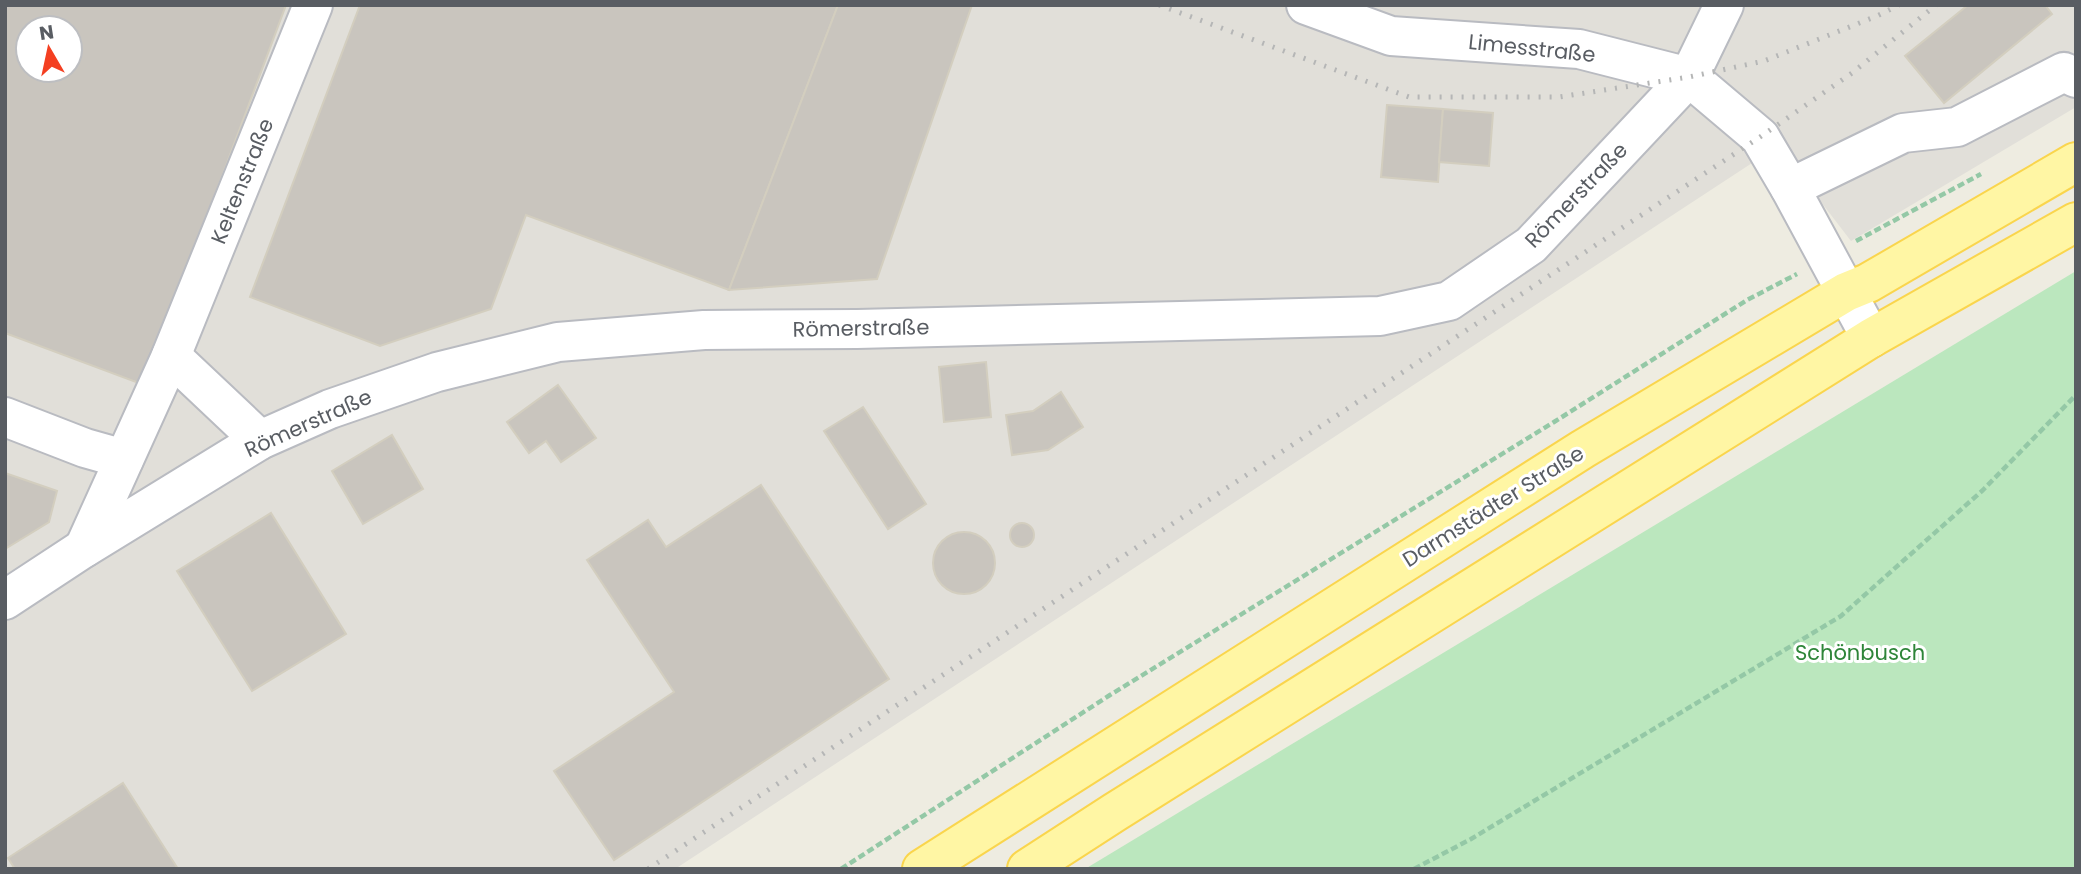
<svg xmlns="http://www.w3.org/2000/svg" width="2081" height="874" viewBox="0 0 2081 874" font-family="Poppins,sans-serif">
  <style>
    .industrial { fill: #e1dfd9; fill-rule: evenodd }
    .green { fill: #bbe7be }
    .building { fill: #c9c5be; stroke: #d3cebf; stroke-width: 2; fill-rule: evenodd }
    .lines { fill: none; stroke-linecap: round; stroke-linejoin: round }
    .minor-casing { stroke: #b9bbc1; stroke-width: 42 }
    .major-casing { stroke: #fad54d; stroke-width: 42 }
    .path { stroke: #94c8a6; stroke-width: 4.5; stroke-dasharray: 7 3.5; stroke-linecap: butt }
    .minor { stroke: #fff; stroke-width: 38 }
    .major { stroke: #fff6a4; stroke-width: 38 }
    .rail { stroke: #b5b6b6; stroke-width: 5; stroke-dasharray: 2 9; stroke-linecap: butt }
    .labels { text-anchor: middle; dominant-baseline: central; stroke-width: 6; stroke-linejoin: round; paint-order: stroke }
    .street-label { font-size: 21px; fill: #595d63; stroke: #fff }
    .park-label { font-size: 21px; fill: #2e8539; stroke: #fff }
  </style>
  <rect width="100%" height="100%" fill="#eeece1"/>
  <path class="industrial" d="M5,5h2071v102l-225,134 -73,-95 -1103,723h-670zM28,28h42v42h-42z"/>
  <path class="green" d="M2076,271v598h-991z"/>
  <g class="building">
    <path d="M5,5h281l-142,380 -139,-52zM28,28h42v42h-42z"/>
    <path d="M360,5h478l-109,285 -203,-75 -35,94 -111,37 -130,-49z"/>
    <path d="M838,5h134l-95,274 -148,11z"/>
    <path d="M1968,5h77l7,9 -108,89 -39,-47z"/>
    <path d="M1387,105l56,4 -5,73 -57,-5z"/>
    <path d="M1443,109l50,4 -4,53 -50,-4z"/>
    <path d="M986,362l5,55 -47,5 -5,-55z"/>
    <path d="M558,385l38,53 -35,24 -15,-21 -17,12 -22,-31z"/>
    <path d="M1061,392l22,35 -35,23 -36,5 -6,-40 27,-4z"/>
    <path d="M863,407l63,97 -38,25 -64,-98z"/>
    <path d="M392,435l31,54 -60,35 -31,-53z"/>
    <path d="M5,473l52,18 -8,31 -44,27z"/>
    <path d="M761,485l128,194 -275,181 -60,-89 120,-79 -87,-132 61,-40 18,27z"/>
    <path d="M271,513l75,121 -94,57 -75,-120z"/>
    <circle cx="1022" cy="535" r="12"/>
    <circle cx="964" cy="563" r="31"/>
    <path d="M123,783l55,86h-163l-7,-11z"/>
  </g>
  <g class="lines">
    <g class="minor-casing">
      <g id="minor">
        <path d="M1306,5l85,31 188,13 110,28 71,60 30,51 81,150"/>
        <path d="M1790,188l113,-55 54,-6 107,-55 12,6"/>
        <path d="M171,356l89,84"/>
        <path d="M5,417l80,31 39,11"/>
        <path d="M84,548l87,-192 142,-351"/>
        <path d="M5,600l79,-52 176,-108 70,-31 107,-37 121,-30 146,-12 153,-1 523,-13 69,-15 82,-56 158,-168 35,-72"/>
      </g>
    </g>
    <g class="major-casing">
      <g id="major">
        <path d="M922,869l661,-420 263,-157 22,-9 208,-121"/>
        <path d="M1027,869l88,-57 756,-474 205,-116"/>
      </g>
    </g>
    <g class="path">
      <path d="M1856,241l125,-67"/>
      <path d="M841,869l269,-174 444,-273 193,-122 50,-26"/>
      <path d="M1414,869l57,-30 370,-223 142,-126 93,-95"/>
    </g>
    <use href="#minor" class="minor"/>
    <use href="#major" class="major"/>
    <g class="rail">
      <path d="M1159,5l250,92h150l130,-20 75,-16 113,-45 22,-11"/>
      <path d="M648,869l1112,-732 92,-64 84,-68"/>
    </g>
  </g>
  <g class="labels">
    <g class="street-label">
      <text transform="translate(1532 48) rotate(6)">Limesstraße</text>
      <text transform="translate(242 181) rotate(-68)">Keltenstraße</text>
      <text transform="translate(1576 195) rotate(-46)">Römerstraße</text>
      <text transform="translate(861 328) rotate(-1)">Römerstraße</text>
      <text transform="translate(308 423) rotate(-24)">Römerstraße</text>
      <text transform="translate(1493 506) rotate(-32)">Darmstädter Straße</text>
    </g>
    <g class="park-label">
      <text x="1860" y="652">Schönbusch</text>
    </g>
  </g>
  <rect width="2081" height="874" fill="none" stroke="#595d63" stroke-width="14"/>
  <g transform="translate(49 49) rotate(351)"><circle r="33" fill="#ffffff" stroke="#bdbec1" stroke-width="2"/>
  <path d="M0-5L12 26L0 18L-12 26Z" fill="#f43f21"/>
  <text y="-10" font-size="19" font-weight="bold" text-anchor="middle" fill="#595d63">N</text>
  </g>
</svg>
